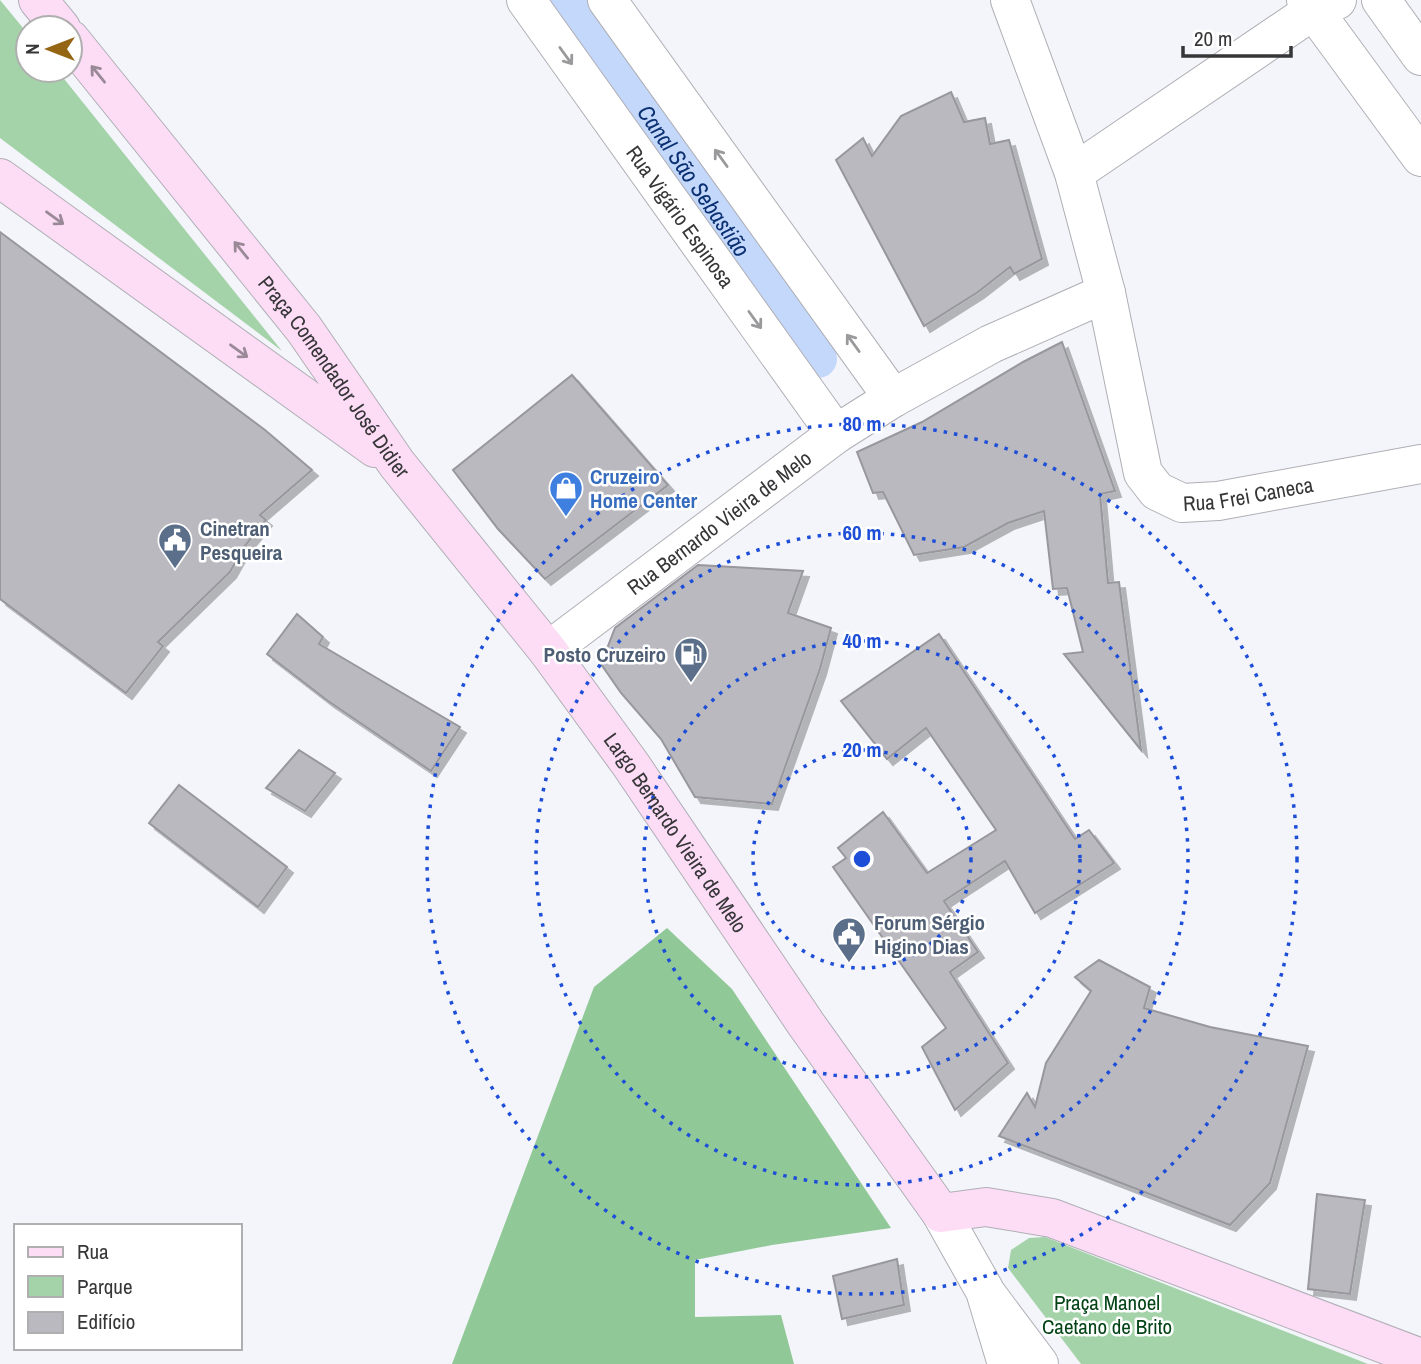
<svg xmlns="http://www.w3.org/2000/svg" width="1421" height="1364" viewBox="0 0 1421 1364" font-family="'Archivo Narrow',sans-serif">
  <style>
    .green { fill: #a4d3a9 }
    .forest { fill: #91c897 }
    .lines { fill: none; stroke-linecap: round; stroke-linejoin: round }
    .canal { stroke: #c3d8fb; stroke-width: 38 }
    .building { fill: #bab9bf; stroke: #98979d; stroke-width: 2; filter: url(#shadow) }
    .minor-casing { stroke: #afafb5; stroke-width: 40 }
    .tertiary-casing { stroke: #afafb5; stroke-width: 40 }
    .secondary-casing { stroke: #afafb5; stroke-width: 40 }
    .minor { stroke: #fff; stroke-width: 38 }
    .tertiary { stroke: #fff; stroke-width: 38 }
    .secondary { stroke: #fddcf6; stroke-width: 38 }
    .oneway { stroke: #9a9a9c }
    .oneway2 { stroke: #9a8997 }
    .ring { fill: none; stroke: #1d4ed8; stroke-width: 3.5; stroke-dasharray: 3.5 7 }
    .labels { text-anchor: middle; dominant-baseline: central; stroke-width: 5; stroke-linejoin: round; paint-order: stroke }
    .street-label { font-size: 21px; fill: #363638; stroke: #fff }
    .shop-label { font-size: 21px; font-weight: bold; fill: #366cbe; stroke: #fff; text-anchor: start }
    .service-label { font-size: 21px; font-weight: bold; fill: #4e5e75; stroke: #fff; text-anchor: start }
    .park-label { font-size: 21px; fill: #034316; stroke: #fff }
    .water-label { font-size: 23px; font-style: italic; fill: #0c3172; stroke: #fff }
    .centre { fill: #1d4ed8; stroke: #fff; stroke-width: 3.5 }
    .ring-label { font-size: 21px; text-anchor: middle; font-weight: bold; fill: #1d4ed8; stroke: #fff; stroke-width: 5; stroke-linejoin: round; paint-order: stroke }
  </style>
  <defs>
    <filter id="shadow"><feDropShadow dx="6" dy="6" stdDeviation="0" flood-color="#0004"/></filter>
  </defs>
  <rect width="100%" height="100%" fill="#f4f5fb"/>
  <g class="green">
    <path d="M0,0l28,34v36h29l225,281 -282,-213z"/>
    <path d="M1045,1237l323,127h-287l-73,-96 3,-18 18,-12z"/>
  </g>
  <path class="forest" d="M667,928l65,61 159,239 -119,17 -77,15v57l86,-2 13,49h-342l142,-377z"/>
  <g class="lines">
    <path class="canal" id="s1" d="M570,0l248,359"/>
  </g>
  <g class="building">
    <path d="M951,92l13,30 21,-4 5,26 19,-4 33,119 -28,15 -4,-7 -32,25 -54,34 -88,-166 27,-22 9,18 29,-40z"/>
    <path d="M0,232l265,198 47,40 -52,45 6,5 -22,27 -14,25 -72,70 5,4 -37,47 -126,-94z"/>
    <path d="M1062,342l53,149 -15,3 8,89 11,-1 22,168 -77,-96 19,-2 -16,-64 -14,1 -9,-78 -36,12 -44,24 -50,8 -31,-63 -10,1 -16,-41 65,-30 101,-60z"/>
    <path d="M572,375l96,110 -123,94 -47,-50 -45,-59z"/>
    <path d="M698,565l105,6 -15,42 43,15 -11,41 -48,135 -77,-7 -34,-58 -40,-46 -20,-29 14,-36z"/>
    <path d="M297,614l26,23 -4,7 141,83 -29,44 -103,-70 -61,-47z"/>
    <path d="M939,634l136,205 14,-9 25,33 -79,50 -30,-52 -61,40 34,51 -28,20 58,91 -53,47 -33,-63 24,-19 -113,-161 13,-9 -8,-10 45,-36 44,61 69,-43 -70,-102 -39,31 -46,-58z"/>
    <path d="M299,750l36,23 -30,38 -39,-23z"/>
    <path d="M179,785l108,82 -29,40 -109,-84z"/>
    <path d="M1099,960l51,27 -6,21 66,19 98,19 -38,137 -40,42 -231,-89 28,-43 8,14 11,-44 45,-72 -16,-14z"/>
    <path d="M1317,1194l48,6 -15,94 -42,-5z"/>
    <path d="M897,1259l7,46 -62,14 -9,-43z"/>
  </g>
  <g class="lines">
    <g class="minor-casing">
      <g id="minor">
        <path id="s2" d="M526,0l310,434"/>
        <path d="M607,0l286,398"/>
        <path d="M1306,0l115,157"/>
        <path d="M1381,0l40,56"/>
        <path d="M1074,173l240,-163 23,-10"/>
        <path id="s3" d="M1106,293l37,180 14,18 25,12 36,-2 203,-37"/>
        <path id="s4" d="M548,651l288,-217 57,-36 98,-54 115,-51 -32,-120 -64,-173"/>
        <path d="M988,1296l51,68"/>
      </g>
    </g>
    <g class="tertiary-casing">
      <path id="tertiary" d="M941,1213l44,78 22,73"/>
    </g>
    <g class="secondary-casing">
      <g id="secondary">
        <path d="M38,0l23,28"/>
        <path id="s5" d="M70,39l234,290 93,135 151,187 83,114 175,259 135,189 45,-6 66,11 369,140"/>
        <path d="M0,178l375,270"/>
      </g>
    </g>
    <use href="#minor" class="minor"/>
    <use href="#tertiary" class="tertiary"/>
    <use href="#secondary" class="secondary"/>
  </g>
  <defs><path id="oneway-shaft" d="M-6 0H5M1.5-3L5.5 0L1.5 3" fill="none" stroke-width="1.6" stroke-linecap="round" stroke-linejoin="round" transform="scale(1.75)"/></defs>
  <g class="oneway">
    <use href="#oneway-shaft" transform="translate(566 56) rotate(54)"/>
    <use href="#oneway-shaft" transform="translate(721 158) rotate(-126)"/>
    <use href="#oneway-shaft" transform="translate(755 320) rotate(54)"/>
    <use href="#oneway-shaft" transform="translate(853 343) rotate(-126)"/>
  </g>
  <g class="oneway2">
    <use href="#oneway-shaft" transform="translate(98 74) rotate(-129)"/>
    <use href="#oneway-shaft" transform="translate(55 218) rotate(36)"/>
    <use href="#oneway-shaft" transform="translate(241 250) rotate(-129)"/>
    <use href="#oneway-shaft" transform="translate(239 351) rotate(36)"/>
  </g>
  <g class="ring">
    <circle cx="862" cy="859" r="109"/>
    <circle cx="862" cy="859" r="218"/>
    <circle cx="862" cy="859" r="326"/>
    <circle cx="862" cy="859" r="435"/>
  </g>
  <defs>
    <g id="shop-pin" transform="scale(1.75)"><path d="M0 17L-7.5 6A9.5 9.5 0 1 1 7.5 6Z" fill="#3f7fe0" stroke="#fff"/><path d="M-5-2.5h2.3a2.7 3.5 0 0 1 5.4 0H5L5.5 6h-11ZM-1.5-2.5h3a1.5 2.3 0 0 0-3 0Z" fill="#fff"/></g>
    <g id="civic-pin" transform="scale(1.75)"><path d="M0 17L-7.5 6A9.5 9.5 0 1 1 7.5 6Z" fill="#5c6f8a" stroke="#fff"/><path d="M-.6-6.5H3V-4.5H.6V-3L4-1V1h2V6H-6V1h2V-1L-.6-3ZM-1.2 2.5V6h2.4V2.5Z" fill="#fff"/></g>
    <g id="fuel-pin" transform="scale(1.75)"><path d="M0 17L-7.5 6A9.5 9.5 0 1 1 7.5 6Z" fill="#5c6f8a" stroke="#fff"/><path d="M-5.5-6h7V0h2V4h1.3V-2.5L3-4.5l.8-.8L6-3V5H2.5V1h-1V6h-7ZM-4.2-4.7v3.2H.2V-4.7Z" fill="#fff"/></g>
  </defs>
  <g fill-rule="evenodd">
    <use href="#shop-pin" x="566" y="488"/>
    <use href="#civic-pin" x="175" y="540"/>
    <use href="#fuel-pin" x="691" y="654"/>
    <use href="#civic-pin" x="849" y="934"/>
  </g>
  <g class="labels">
    <g class="street-label">
      <text stroke="none"><textPath href="#s2" startOffset="266">Rua Vigário Espinosa</textPath></text>
      <text stroke="none"><textPath href="#s5" startOffset="429">Praça Comendador José Didier</textPath></text>
      <text stroke="none"><textPath href="#s3" startOffset="301">Rua Frei Caneca</textPath></text>
      <text stroke="none"><textPath href="#s4" startOffset="214">Rua Bernardo Vieira de Melo</textPath></text>
      <text stroke="none"><textPath href="#s5" startOffset="999">Largo Bernardo Vieira de Melo</textPath></text>
    </g>
    <g class="shop-label">
      <text x="590" y="476">Cruzeiro<tspan x="590" dy="24">Home Center</tspan></text>
    </g>
    <g class="service-label">
      <text x="200" y="528">Cinetran<tspan x="200" dy="24">Pesqueira</tspan></text>
      <text x="666" y="654" text-anchor="end">Posto Cruzeiro</text>
      <text x="874" y="922">Forum Sérgio<tspan x="874" dy="24">Higino Dias</tspan></text>
    </g>
    <g class="park-label">
      <text x="1107" y="1302">Praça Manoel<tspan x="1107" dy="24">Caetano de Brito</tspan></text>
    </g>
    <g class="water-label">
      <text stroke="none"><textPath href="#s1" startOffset="219">Canal São Sebastião</textPath></text>
    </g>
  </g>
  <circle cx="862" cy="859" r="10" class="centre"/>
  <g class="ring-label">
    <text x="862" y="431">80 m</text>
    <text x="862" y="540">60 m</text>
    <text x="862" y="648">40 m</text>
    <text x="862" y="757">20 m</text>
  </g>
  <rect x="14" y="1224" width="228" height="126" fill="#ffffff" stroke="#afafaf" stroke-width="2"/>
  <rect x="28" y="1247" width="35" height="10" fill="#fddcf6" stroke="#afafaf" stroke-width="2"/>
  <text x="77" y="1259" font-size="21" fill="#363638">Rua</text>
  <rect x="28" y="1276" width="35" height="21" fill="#a4d3a9" stroke="#afafaf" stroke-width="2"/>
  <text x="77" y="1294" font-size="21" fill="#363638">Parque</text>
  <rect x="28" y="1312" width="35" height="21" fill="#bab9bf" stroke="#afafaf" stroke-width="2"/>
  <text x="77" y="1329" font-size="21" fill="#363638">Edifício</text>
  <g transform="translate(49 49) rotate(270)"><circle r="33" fill="#ffffff" stroke="#afafaf" stroke-width="2"/>
  <path d="M0-5L12 26L0 18L-12 26Z" fill="#946513"/>
  <text y="-10" font-size="19" font-weight="bold" text-anchor="middle" fill="#363638">N</text>
  </g>
  <path d="M1183 46v10h108v-10" fill="none" stroke="#363638" stroke-width="3.5"/>
  <text x="1194" y="46" font-size="21" fill="#363638" stroke="#ffffff" stroke-width="5" paint-order="stroke">20 m</text>
</svg>
